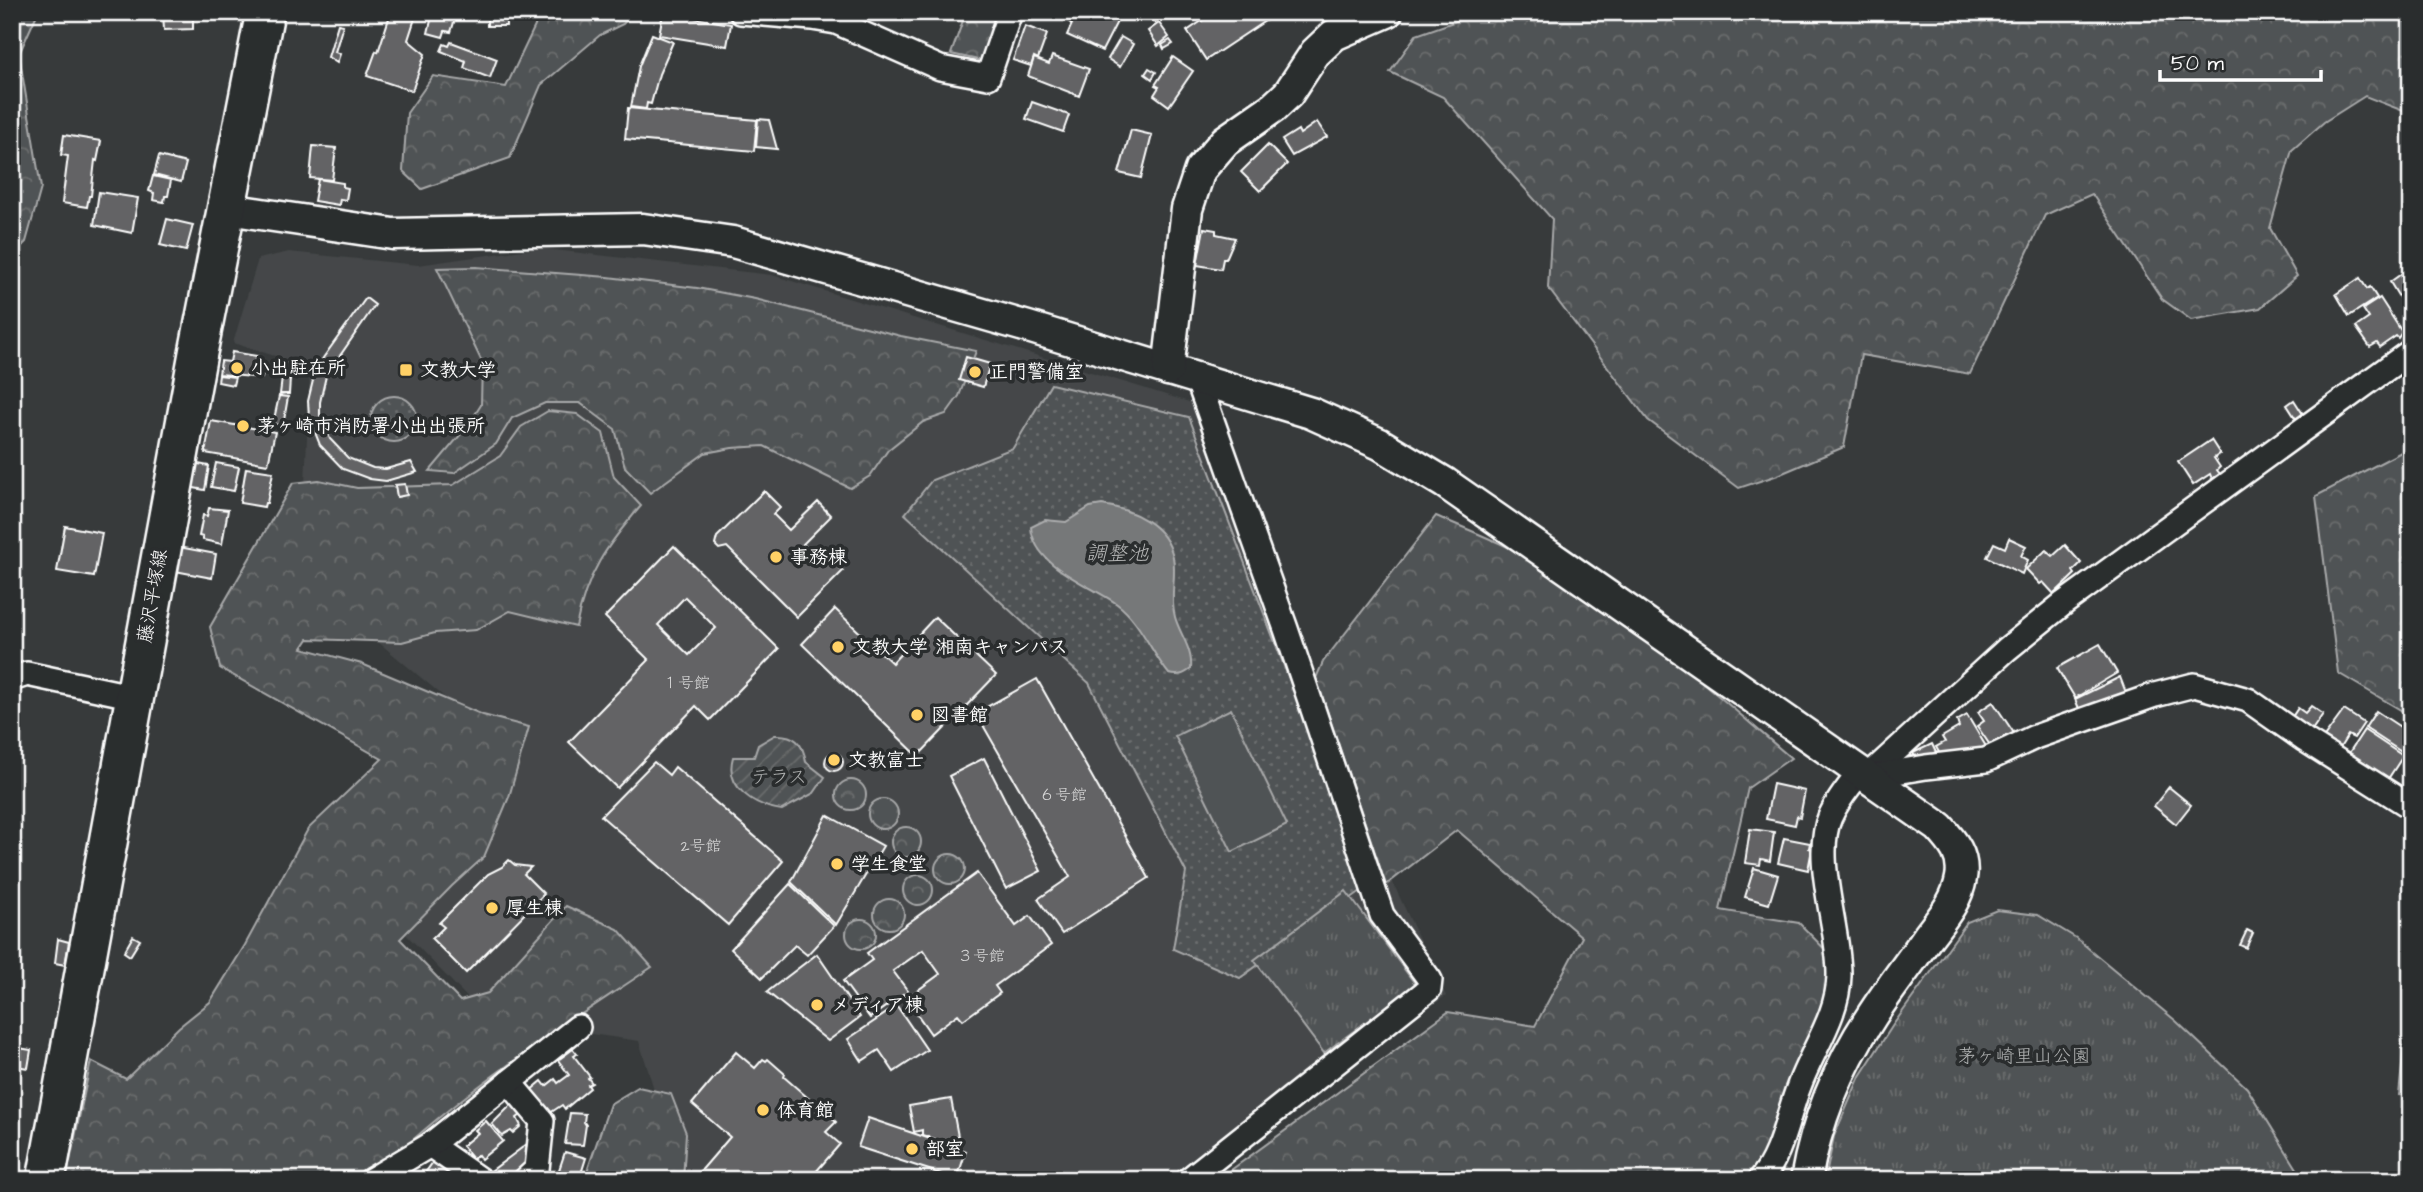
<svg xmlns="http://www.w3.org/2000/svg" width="2423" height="1192" viewBox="0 0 2423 1192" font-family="'Architects Daughter','Klee One',sans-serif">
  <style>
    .built { fill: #444748 }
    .grass { fill: url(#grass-dots); stroke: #a8a9aa; stroke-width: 2 }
    .forest { fill: url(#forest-crowns); stroke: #a8a9aa; stroke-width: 2 }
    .park { fill: url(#park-tufts); stroke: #a8a9aa; stroke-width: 2 }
    .garden { fill: url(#garden-furrows); stroke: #a8a9aa; stroke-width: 2 }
    .pitch { fill: #505354; stroke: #a8a9aa; stroke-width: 2 }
    .water { fill: #767879; stroke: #adaeaf; stroke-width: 2 }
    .building { fill: #636465; stroke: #fff; stroke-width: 2; fill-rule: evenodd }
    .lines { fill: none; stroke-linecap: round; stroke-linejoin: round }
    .minor-casing { stroke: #fff; stroke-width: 28 }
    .tertiary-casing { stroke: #fff; stroke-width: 35 }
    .primary-casing { stroke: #fff; stroke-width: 42 }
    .minor { stroke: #2a2d2e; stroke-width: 23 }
    .tertiary { stroke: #2a2d2e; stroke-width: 30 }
    .primary { stroke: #2a2d2e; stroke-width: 37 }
    .poi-dot { fill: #ffd166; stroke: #2a2d2e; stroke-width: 2.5 }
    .labels { text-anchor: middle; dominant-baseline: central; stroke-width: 7; stroke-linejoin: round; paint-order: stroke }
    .number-label { font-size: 16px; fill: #d8d8d8 }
    .poi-label { font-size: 19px; font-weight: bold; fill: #fff; stroke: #2a2d2e; text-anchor: start }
    .street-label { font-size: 19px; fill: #fff; stroke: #2a2d2e }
    .park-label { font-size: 19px; fill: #b0b2b2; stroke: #2a2d2e }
    .water-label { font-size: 21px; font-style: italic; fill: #b4b5b5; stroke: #2a2d2e }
  </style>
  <defs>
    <pattern id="grass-dots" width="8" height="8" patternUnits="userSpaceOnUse" patternTransform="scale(1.75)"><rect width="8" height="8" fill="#505354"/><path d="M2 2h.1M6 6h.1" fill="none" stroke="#6a6d6e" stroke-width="1.8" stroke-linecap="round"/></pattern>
    <pattern id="forest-crowns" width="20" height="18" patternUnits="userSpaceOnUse" patternTransform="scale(1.75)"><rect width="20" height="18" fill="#505354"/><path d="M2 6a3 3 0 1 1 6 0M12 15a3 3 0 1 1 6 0" fill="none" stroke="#6a6d6e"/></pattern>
    <pattern id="park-tufts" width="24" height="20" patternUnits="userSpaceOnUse" patternTransform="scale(1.75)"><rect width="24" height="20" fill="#505354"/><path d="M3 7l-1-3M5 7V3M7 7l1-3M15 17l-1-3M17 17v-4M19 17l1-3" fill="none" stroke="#6a6d6e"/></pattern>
    <pattern id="garden-furrows" width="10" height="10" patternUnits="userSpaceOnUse" patternTransform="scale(1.75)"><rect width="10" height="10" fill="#505354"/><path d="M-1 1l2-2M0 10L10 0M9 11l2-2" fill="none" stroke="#6a6d6e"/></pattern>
  </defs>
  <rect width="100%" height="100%" fill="#373a3b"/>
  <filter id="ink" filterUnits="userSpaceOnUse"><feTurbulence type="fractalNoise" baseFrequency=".0143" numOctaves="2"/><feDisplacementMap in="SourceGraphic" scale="14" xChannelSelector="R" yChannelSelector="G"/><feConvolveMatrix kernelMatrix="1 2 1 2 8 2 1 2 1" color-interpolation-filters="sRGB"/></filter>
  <g filter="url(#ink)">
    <path class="built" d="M537,248l235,27 427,130 142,367 105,224 -274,184h-490l-43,-139 -151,-22 -95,-98 73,-206 -165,-137 9,-211 -77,-24 25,-84 31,-7 129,13z"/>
    <g class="grass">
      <path d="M1051,384l138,33 179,469 -128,92 -67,-29 13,-77 -97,-189 -184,-169 27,-34 81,-32z"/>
      <circle cx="394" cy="419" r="23"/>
    </g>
    <g class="forest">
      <path d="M12,12h26l-19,42 22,134 -15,54 -14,14z"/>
      <path d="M538,12h96l-11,12 -23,11 -59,50 -31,73 -88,31 -19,-18 4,-58 26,-37 73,11 29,-61z"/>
      <path d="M966,12h34l-17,49 -32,-7z"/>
      <path d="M1482,12h929v102l-46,-18 -41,26 -32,28 -22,78 27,48 -37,32 -69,12 -29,-21 -70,-105 -47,21 -75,159 -109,-19 -17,92 -66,28 -39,13 -91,-68 -100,-132 4,-69 -109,-122 -53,-25 26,-37z"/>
      <path d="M476,267l132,10 89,11 58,11 146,37 75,15 -17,45 -13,18 -23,8 -35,28 -18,26 -20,12 -86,-42 -32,2 -27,5 -55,40 -25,-26 -10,-38 -35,-26h-35l-33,15 -16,26 -42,29 -24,-2 37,-44 14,-22 1,-43 -45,-94z"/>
      <path d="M548,411l29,3 26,19 11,44 27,29c-34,39 -55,68 -65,121l-66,-16 -34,19 -41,3 -33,9 -94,-3 -6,9 60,16 121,51 46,12 -20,70 -25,60 -32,29 -52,53 60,62 28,-8 78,-87 52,23 34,38c-98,66 -199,129 -282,213h-211l-16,-11 -33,11h-44l25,-119 35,18 53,-52 31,-25 35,-57 63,-116 74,-70 -162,-91 -10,-41 83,-144 26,-3 38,8 96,-3 47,-29 21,-29z"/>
      <path d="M2411,447v269l-73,-43 -22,-177z"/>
      <path d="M1436,516c38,16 76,31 111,52 89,53 165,123 244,190l-43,30 -28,122 79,13 52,53 -74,204h-556l-1,-2 228,-166 87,14 47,-89 -125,-107 -71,55 -70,-207 7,-16z"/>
      <circle cx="851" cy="795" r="15"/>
      <circle cx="883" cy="814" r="15"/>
      <circle cx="906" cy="842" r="15"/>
      <circle cx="950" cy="869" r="15"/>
      <circle cx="918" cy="890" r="15"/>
      <circle cx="889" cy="914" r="15"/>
      <circle cx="861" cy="934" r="15"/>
      <path d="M2411,1011v85l-12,-1 8,-80z"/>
      <path d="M638,1087l33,7 15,39 -3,47h-99l26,-76z"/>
    </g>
    <g class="park">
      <path d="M1346,891l70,94 -92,68 -70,-93z"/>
      <path d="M1997,910l41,5 38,23 100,83 71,67 57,92h-479l9,-44 26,-60 33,-51 74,-103z"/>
    </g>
    <path class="garden" d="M775,735c20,-1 28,8 31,27l19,15 -11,16 -32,17c-27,-4 -58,-22 -49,-53h21l4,-12z"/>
    <path class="pitch" d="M1231,709l56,116 -55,27 -57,-116z"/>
    <path class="water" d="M1102,505c29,4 64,19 71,52 4,20 -4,39 2,60 5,18 18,32 16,52 -8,6 -12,7 -22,5 -18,-22 -29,-53 -52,-70 -28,-20 -83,-37 -86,-77l14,-7 21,2 24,-15z"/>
    <g class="building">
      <path d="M163,12h30v17l-29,1z"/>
      <path d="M391,12h26l-9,28 17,14 -13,37 -45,-15 9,-25 2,1z"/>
      <path d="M433,12h20l-1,6 3,1 -4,13 -6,-1 -2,6 -15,-4z"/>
      <rect x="487" y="12" width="19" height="14"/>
      <path d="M1080,12h42l-20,39 -35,-16 5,-11 -3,-2 4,-9 5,3z"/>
      <path d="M1148,12h7l4,7 -4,3z"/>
      <path d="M1215,12h49l4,7 -62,41 -19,-29z"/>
      <path d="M663,13l68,11 -4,22 -68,-11z"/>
      <path d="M1159,23l10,14 -11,9 -10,-15z"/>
      <path d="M338,24l5,1 -8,27 5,2 -3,9 -9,-6z"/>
      <path d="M1025,26l22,8 -9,25 -4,-2 -3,9 -18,-6z"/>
      <path d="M652,34l21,8 -14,32 -8,30 -4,-1 -1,6 -15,-2 8,-41z"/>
      <path d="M1121,37l12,7 -13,23 -12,-8z"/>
      <path d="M1170,40l3,4 -9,5 -2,-4z"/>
      <path d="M451,42l46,17 -7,19 -26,-10 2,-7 -25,-10 3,-7 5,2z"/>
      <path d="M1052,56l37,13 -10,27 -51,-20 6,-18 15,6z"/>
      <path d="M1173,57l20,14 -24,35 -15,-11 5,-8 -4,-2z"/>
      <path d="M1149,68l7,4 -4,7 -7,-5z"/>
      <path d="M1032,102l37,13 -6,17 -37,-13z"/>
      <path d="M628,108l129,12 -3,31 -129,-12z"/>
      <path d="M758,119l11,1 8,29 -21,-2z"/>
      <path d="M1317,122l10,15 -35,19 -10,-16 16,-10 2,4z"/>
      <path d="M1131,130l21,5 -11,43 -22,-5z"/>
      <path d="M64,135l37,6 -4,20 -2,-1 -4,36h-2l-2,11 -25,-4 6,-47 -7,-1z"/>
      <path d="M1268,145l19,19 -27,27 -19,-19z"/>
      <path d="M313,146l23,2 -4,32 -22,-2z"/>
      <path d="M159,156l27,7 -5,19 -27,-7z"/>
      <path d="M153,176l18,4 -3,16h-3l-1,6 -11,-2 1,-7 -5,-2z"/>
      <path d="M318,179l25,4v4l5,1 -2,12 -6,-1 -1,6 -25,-4z"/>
      <path d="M99,192l39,6 -6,35 -38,-8z"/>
      <path d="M167,219l26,6 -7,26 -26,-6z"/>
      <path d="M1204,228l12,2v4l19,4 -9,21h-3l-2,10 -24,-4z"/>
      <path d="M2411,267v31l-9,4 -12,-20z"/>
      <path d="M2360,278l7,11 3,-2 7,11 -28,18 -13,-22z"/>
      <path d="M366,298l9,7 -49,71 -6,26v13l10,24 18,19 25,10 13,1 25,-7 6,10 -31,9 -16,-2 -27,-10 -23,-24 -11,-28 -1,-16 7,-29 8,-14z"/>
      <path d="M2380,298l22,34 -4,6 -2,-2 -16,11 -3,-4 -7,4 -14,-20 13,-9 -6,-9z"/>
      <path d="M232,352l25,4 -4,21 -34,-3 2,-13 9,1z"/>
      <path d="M966,357l24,7 -7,23 -24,-7z"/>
      <path d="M284,363h7l-1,12 -7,-1z"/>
      <path d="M257,366l7,2 -2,10 -7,-1z"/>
      <path d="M219,375l16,2 -2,8 -15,-3z"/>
      <path d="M282,378l8,1 -1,15h-9z"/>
      <path d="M279,396l9,1 -5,29 -10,-2z"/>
      <path d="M2294,400l9,14 -7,5 -9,-14z"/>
      <path d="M211,421l64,11 -7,32 -63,-11z"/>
      <path d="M2211,440l9,14 -6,4 6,9 -3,3 3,4 -8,5 -2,-5 -17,11 -15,-23z"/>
      <path d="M193,463l16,3 -4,24 -17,-3z"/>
      <path d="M216,463l23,4 -5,24 -23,-4z"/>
      <path d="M246,468l27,4 -6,31h-2l-1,4 -24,-4z"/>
      <path d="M405,484l2,11 -10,2 -2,-12z"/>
      <path d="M764,491l16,16 -7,7 16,16 29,-28 13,14 -28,28 16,17 7,-8 17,18 -46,46 -70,-70 -8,2 -4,-4 2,-8z"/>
      <path d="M209,508l19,2 -6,34 -19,-4v-3l-4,-1 4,-21 4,1z"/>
      <path d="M65,526l37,7 -8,44 -37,-6z"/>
      <path d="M2009,538l17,8 -5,10 7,4 -6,14 -35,-17 7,-14 11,5z"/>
      <path d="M2065,545l16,18 -8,8 2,3 -21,20 -11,-12 -3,2 -14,-15 20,-19 7,6z"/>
      <path d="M674,546l105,103 -69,71 -14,-14 -79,82 -48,-46 80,-82 -44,-43zM685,597l31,31 -27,27 -31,-30z"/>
      <path d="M179,547l37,7 -4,24 -37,-7z"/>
      <path d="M835,609l57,54 43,-46 61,58 -78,81 -116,-112z"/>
      <path d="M2100,644l17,29 -42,25 -18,-30z"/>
      <path d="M2120,677l8,21 -46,18 -7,-17z"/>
      <path d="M1037,679l112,199 -87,56 -24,-35 32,-22 -94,-164z"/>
      <path d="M12,694h2l-2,51z"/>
      <path d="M1993,702l27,40 -26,9 -17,-25 7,-5 -6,-9z"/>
      <path d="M2311,706l12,8 -13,19 -20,-13 8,-12 7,5z"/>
      <path d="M2344,710l20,13 -10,15 -6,-3 -10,16 -16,-11z"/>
      <path d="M2376,711l35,23v15l-5,6 -41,-27z"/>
      <path d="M1967,715l20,33 -25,8 -20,2 -6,-11 9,-5 -3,-5 17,-10 -2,-6z"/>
      <path d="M2364,730l39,26 -19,29 -39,-26z"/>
      <path d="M1932,744l6,13 -19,7 -6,-11z"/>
      <circle cx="834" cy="762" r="9"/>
      <path d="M984,758l57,113 -35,18 -57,-113z"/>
      <path d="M654,762l15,13 6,-8 108,94 -55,64 -127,-109z"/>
      <path d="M1773,784l32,7 -5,26 -3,-1 -2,9 -29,-6z"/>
      <path d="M2169,787l22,18 -15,19 -22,-18z"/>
      <path d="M827,815l56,31 -47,79 -45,-43z"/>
      <path d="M1750,829l24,3 -4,29 -9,-2 -1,6 -15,-2z"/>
      <path d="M1784,838l26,5 -1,5 3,1 -4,21 -30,-7z"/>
      <path d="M509,860l6,5 16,2 -7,7 20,20 -78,79 -34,-34 12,-12 -5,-4 49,-49 14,-7z"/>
      <path d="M1754,868l24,7 -9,29 -24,-7z"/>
      <path d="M977,873l39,53 14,-10 21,29 -56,41 5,7 -37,27 -5,-6 -27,20 -28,-40 -33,24 -27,-37 29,-21 -5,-7zM923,950l17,24 -29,21 -18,-24z"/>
      <path d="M790,884l44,42 -27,29 -12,-10 -33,33 -31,-29z"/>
      <path d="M2247,930l6,3 -7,15 -6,-3z"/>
      <path d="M133,936l7,4 -10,16 -6,-4z"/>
      <path d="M58,939l11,3 -4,23 -10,-2z"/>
      <path d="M817,954l43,63 -32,24 -61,-49z"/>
      <path d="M897,1006l30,44 -33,22 -15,-22 -17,11 -14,-22z"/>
      <path d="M19,1048l12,2 -3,18 -12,-2z"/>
      <path d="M573,1049l4,5 -3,2 16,21 -2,1 4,5 -4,2 2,3 -25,21 -3,-4 -15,10 -17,-24 12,-10 4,5 9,-7 3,4 11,-8 -11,-15z"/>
      <path d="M736,1052l19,16 8,-9 3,2 2,-2 17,15 -1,3 31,27 2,-2 17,15 -1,2 3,3 -10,10 14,12 -31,36h-116l37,-43 -38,-33z"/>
      <path d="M951,1099l9,48 -38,-12v-5l-8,2 -5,-26z"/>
      <path d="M512,1104l9,11 -4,3 4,8 -8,7 -2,-2 -9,5 -10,-12z"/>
      <path d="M570,1113l15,1 -1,8 2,3 -3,20 -18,-1z"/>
      <path d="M868,1118l98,33 -9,28 -99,-32z"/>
      <path d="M486,1121l17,20 -22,18 -3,-4 -5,4 -11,-13 16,-13 -3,-3z"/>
      <path d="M527,1144l4,3 -2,20 -14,13 -5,-3 -3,3h-8l-8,-9z"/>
      <path d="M565,1152l21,6 -7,22 -23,-1z"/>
      <path d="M433,1162l16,11 -5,7h-24z"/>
    </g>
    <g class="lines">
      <g class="minor-casing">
        <g id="minor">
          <path d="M741,12l71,6 24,4 104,46 48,9 22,-65"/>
          <path d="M12,679l15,-5 108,23"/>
          <path d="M1867,777l140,-128 57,-46 347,-252"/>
          <path d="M1867,777l59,-10 60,-7 49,-23 120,-42 39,-10 54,15 57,40 106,67"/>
          <path d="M509,1082l33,39 -5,48 -12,11"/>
          <path d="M430,1145l50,35"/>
          <path d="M371,1180l59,-35 148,-118"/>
          <path d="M1188,1180l241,-191 1,-9 -48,-65 -96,-286 -89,-251"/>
          <path d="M1760,1180c22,-25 27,-64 39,-94 13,-36 39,-70 40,-110 1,-46 -27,-118 -9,-159 7,-17 20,-31 30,-45"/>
        </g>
      </g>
      <g class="tertiary-casing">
        <g id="tertiary">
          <path d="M228,209l165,25 250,-5 90,13 295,85 283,86 69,31 65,39 494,344c14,15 26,29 22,51 -4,24 -20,41 -34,60 -18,26 -39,52 -56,79 -32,49 -55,105 -65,163"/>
          <path d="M1168,370l19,-161 13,-39 25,-29 49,-34 14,-13 27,-41 19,-18 53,-23"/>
        </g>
      </g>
      <g class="primary-casing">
        <path id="primary" d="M46,1180l152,-827 67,-341"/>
      </g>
      <use href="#minor" class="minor"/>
      <use href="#tertiary" class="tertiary"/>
      <use href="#primary" class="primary"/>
    </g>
  </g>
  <g class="poi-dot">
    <circle cx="237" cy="368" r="7"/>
    <rect x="399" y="363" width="14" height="14" rx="3.5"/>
    <circle cx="975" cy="372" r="7"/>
    <circle cx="243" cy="426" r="7"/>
    <circle cx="776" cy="557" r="7"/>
    <circle cx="838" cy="647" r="7"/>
    <circle cx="917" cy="715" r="7"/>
    <circle cx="834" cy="760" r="7"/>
    <circle cx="837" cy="864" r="7"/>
    <circle cx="492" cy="908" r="7"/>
    <circle cx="817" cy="1005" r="7"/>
    <circle cx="763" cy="1110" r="7"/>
    <circle cx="912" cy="1149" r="7"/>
  </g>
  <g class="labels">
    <g class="number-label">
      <text x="686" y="683">１号館</text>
      <text x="1063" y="795">６号館</text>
      <text x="701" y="846">2号館</text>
      <text x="981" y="956">３号館</text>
    </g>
    <g class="poi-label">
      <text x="251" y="368">小出駐在所</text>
      <text x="420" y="370">文教大学</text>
      <text x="989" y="372">正門警備室</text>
      <text x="257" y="426">茅ヶ崎市消防署小出出張所</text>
      <text x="790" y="557">事務棟</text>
      <text x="852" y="647">文教大学 湘南キャンパス</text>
      <text x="931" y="715">図書館</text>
      <text x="848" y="760">文教富士</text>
      <text x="851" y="864">学生食堂</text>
      <text x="506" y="908">厚生棟</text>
      <text x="831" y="1005">メディア棟</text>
      <text x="777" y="1110">体育館</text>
      <text x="926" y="1149">部室</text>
    </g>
    <g class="street-label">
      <text transform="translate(153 596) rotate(-80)">藤沢平塚線</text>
    </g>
    <g class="park-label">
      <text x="779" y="777">テラス</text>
      <text x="2024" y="1056">茅ヶ崎里山公園</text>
    </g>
    <g class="water-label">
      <text x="1117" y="553">調整池</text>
    </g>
  </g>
  <rect width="2423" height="1192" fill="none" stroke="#2a2d2e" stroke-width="42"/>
  <rect x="21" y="21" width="2381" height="1150" fill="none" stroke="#fff" stroke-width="2.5" filter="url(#ink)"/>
  <path d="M2160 70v10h161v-10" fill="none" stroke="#ffffff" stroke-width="3.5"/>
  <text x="2171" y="70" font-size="21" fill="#ffffff" stroke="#2a2d2e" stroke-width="5" paint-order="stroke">50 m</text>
</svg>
